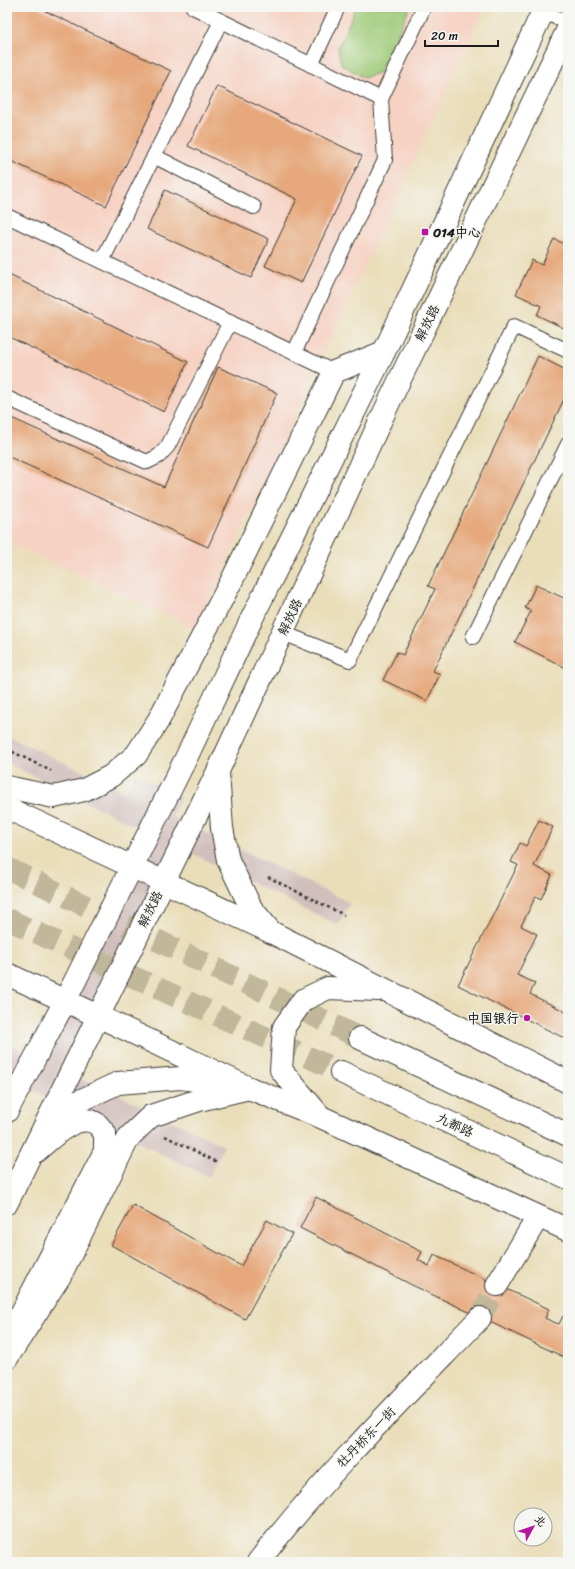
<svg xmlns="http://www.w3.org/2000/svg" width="575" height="1569" viewBox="0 0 575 1569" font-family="Sriracha,'LXGW WenKai TC',sans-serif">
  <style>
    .built { fill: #f6d2c3 }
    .industrial { fill: #d1bfbd }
    .green { fill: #9fcb79; stroke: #5e744a }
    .building { fill: #e6a87c }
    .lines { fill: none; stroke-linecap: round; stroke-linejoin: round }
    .street-tunnel { stroke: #c1b79a; stroke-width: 22; stroke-dasharray: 22 11; stroke-linecap: butt }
    .primary-tunnel { stroke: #c1b79a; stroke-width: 22; stroke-dasharray: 22 11; stroke-linecap: butt }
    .lane-casing { stroke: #3b3934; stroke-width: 16 }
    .street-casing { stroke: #3b3934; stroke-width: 24 }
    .secondary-casing { stroke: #3b3934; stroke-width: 24 }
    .primary-casing { stroke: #3b3934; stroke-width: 24 }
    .path { stroke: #3b3934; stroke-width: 2.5; stroke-dasharray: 3 3; stroke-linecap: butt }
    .lane { stroke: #fff; stroke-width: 14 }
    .street { stroke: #fff; stroke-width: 22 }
    .secondary { stroke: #fff; stroke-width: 22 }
    .primary { stroke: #fff; stroke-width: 22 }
    .poi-dot { fill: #b5179e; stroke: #f6f6f2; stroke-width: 1.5 }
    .labels { text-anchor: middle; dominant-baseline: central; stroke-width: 3; stroke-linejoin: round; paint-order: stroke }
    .poi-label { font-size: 13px; font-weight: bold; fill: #1c1c1c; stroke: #f6f6f2; text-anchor: start }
    .street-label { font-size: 13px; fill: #1c1c1c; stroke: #f6f6f2 }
  </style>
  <rect width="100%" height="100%" fill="#f6f6f2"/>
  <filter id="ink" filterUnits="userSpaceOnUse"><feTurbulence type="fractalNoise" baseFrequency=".025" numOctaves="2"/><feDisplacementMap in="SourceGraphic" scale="8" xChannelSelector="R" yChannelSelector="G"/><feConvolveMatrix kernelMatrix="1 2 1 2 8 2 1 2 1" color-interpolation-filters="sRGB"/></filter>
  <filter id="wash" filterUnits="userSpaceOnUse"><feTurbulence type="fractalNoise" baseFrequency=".012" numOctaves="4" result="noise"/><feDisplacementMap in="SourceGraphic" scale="16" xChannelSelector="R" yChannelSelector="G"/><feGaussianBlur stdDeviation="0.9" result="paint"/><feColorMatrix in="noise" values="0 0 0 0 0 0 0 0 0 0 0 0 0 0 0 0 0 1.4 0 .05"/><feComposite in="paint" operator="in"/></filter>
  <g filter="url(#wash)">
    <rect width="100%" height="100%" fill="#eadeba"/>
    <path class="built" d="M7,7h478l-289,622 -189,-87z"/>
    <path class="industrial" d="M7,735l118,57 10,-18 46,23 -9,19 178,87 -12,22 -161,-79 -110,226 38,19 4,-1 115,56 -15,31 -202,-99v-35l33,16 111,-225 -144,-71z"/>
    <path class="green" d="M356,7h54l-30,65 -16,6 -23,-14 -3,-16z"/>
    <g id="blocks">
      <g class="building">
        <path d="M7,7h30l134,64 -65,135 -99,-47z"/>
        <path d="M217,86l145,70 -61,127 -36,-17 32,-67 -109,-53z"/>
        <path d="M165,190l104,49 -18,39 -104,-49z"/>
        <path d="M554,239l14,7v84l-31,-15 4,-9 -25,-12 16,-34 10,5z"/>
        <path d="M7,274l181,88 -24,50 -157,-76z"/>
        <path d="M538,356l30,15v20l-135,280 7,3 -13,27 -44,-21 14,-28 6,3 32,-66 -7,-3z"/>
        <path d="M218,367l59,26 -69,154 -201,-91v-40l157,71z"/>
        <path d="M7,547l4,1 -4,9z"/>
        <path d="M536,585l32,15v69l-53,-27 16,-31 -6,-3z"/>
        <path d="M539,820l14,7 -19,39 18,9 -11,24 -5,-3 -15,30 16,8 -20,41 18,8 -5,11 38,19v27l-110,-55 60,-120 -7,-3 9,-19 6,3z"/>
        <path d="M316,1197l106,55 -4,8 11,6 5,-11 115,54 -4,9 6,3 8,3 4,-8 5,2v41l-156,-74 -112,-57z"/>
        <path d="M133,1205l108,61 26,-46 25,14 -47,85 -134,-74z"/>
      </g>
    </g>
  </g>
  <g filter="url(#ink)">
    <use href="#blocks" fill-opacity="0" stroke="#3b3934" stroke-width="1"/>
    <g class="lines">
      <path class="street-tunnel" d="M480,1318l17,-33"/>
      <g class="primary-tunnel">
        <path d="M7,868l353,170"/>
        <path d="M7,919l334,153"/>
      </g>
      <g class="lane-casing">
        <g id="lane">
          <path d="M193,7l188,92"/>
          <path d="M536,8l32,15"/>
          <path d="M311,65l27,-58"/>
          <path d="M154,156l100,51"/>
          <path d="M7,216l327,156"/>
          <path d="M102,261l119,-240"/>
          <path d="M294,353l91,-193 -4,-61 43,-92"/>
          <path d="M7,398l140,64 12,-6 9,-10 62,-124"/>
          <path d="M283,633l67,27 164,-334 54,25"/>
          <path d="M473,637l95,-193"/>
        </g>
      </g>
      <g class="street-casing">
        <g id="street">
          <path d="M497,1285l41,-68"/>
          <path d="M258,1562c67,-87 146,-165 222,-244"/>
        </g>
      </g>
      <g class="secondary-casing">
        <g id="secondary">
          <path d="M7,808l264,124 297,150"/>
          <path d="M7,974l91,42 151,72 72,29 247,113"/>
          <path d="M319,1115l-38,-45 3,-43 19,-27 25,-12 51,2"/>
          <path d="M7,1358l53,-82 69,-139 22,-21 48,-16 50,-12"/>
        </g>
      </g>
      <g class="primary-casing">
        <g id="primary">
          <path d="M218,773l4,55 6,32 23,48 20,24"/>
          <path d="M7,787l47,10 30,-7 27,-14 25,-21 22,-34 74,-141 102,-208 50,-20"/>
          <path d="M360,1038l208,97"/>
          <path d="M341,1072l227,106"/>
          <path d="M7,1111l58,-110 123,-247 65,-138 131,-264 161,-345"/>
          <path d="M52,1129l21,-25 45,-21 63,-5 68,10"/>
          <path d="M7,1203l211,-432 173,-373 177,-369"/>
          <path d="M7,1341l98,-190v-18c-3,-3 -5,-6 -8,-9 -20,-14 -47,16 -62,28"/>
        </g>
      </g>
      <g class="path">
        <path d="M7,749l44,22"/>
        <path d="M268,877l76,38"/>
        <path d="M165,1136l52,26"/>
      </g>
      <use href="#lane" class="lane"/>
      <use href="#street" class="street"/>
      <use href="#secondary" class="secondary"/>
      <use href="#primary" class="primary"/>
    </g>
  </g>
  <g class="poi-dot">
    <rect x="421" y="228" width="8" height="8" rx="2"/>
    <circle cx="527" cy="1018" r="4"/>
  </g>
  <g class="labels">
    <g class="poi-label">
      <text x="433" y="232">014中心</text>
      <text x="519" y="1018" text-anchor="end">中国银行</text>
    </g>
    <g class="street-label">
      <text transform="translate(427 323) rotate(-64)">解放路</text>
      <text transform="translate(290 617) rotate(-65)">解放路</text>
      <text transform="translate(150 909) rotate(-64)">解放路</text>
      <text transform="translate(455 1125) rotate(25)">九都路</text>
      <text transform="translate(366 1437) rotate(-46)">牡丹桥东一街</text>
    </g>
  </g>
  <rect width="575" height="1569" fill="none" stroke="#f6f6f2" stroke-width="24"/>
  <g transform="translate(533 1527) rotate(50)"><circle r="19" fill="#f6f6f2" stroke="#9f9f9c"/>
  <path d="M0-3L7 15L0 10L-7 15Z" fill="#b5179e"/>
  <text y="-6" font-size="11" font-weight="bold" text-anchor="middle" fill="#1c1c1c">北</text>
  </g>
  <path d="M425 40v6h73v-6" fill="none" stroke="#1c1c1c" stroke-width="2"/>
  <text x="431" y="40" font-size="12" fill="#1c1c1c" stroke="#f6f6f2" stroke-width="3" paint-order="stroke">20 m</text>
</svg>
